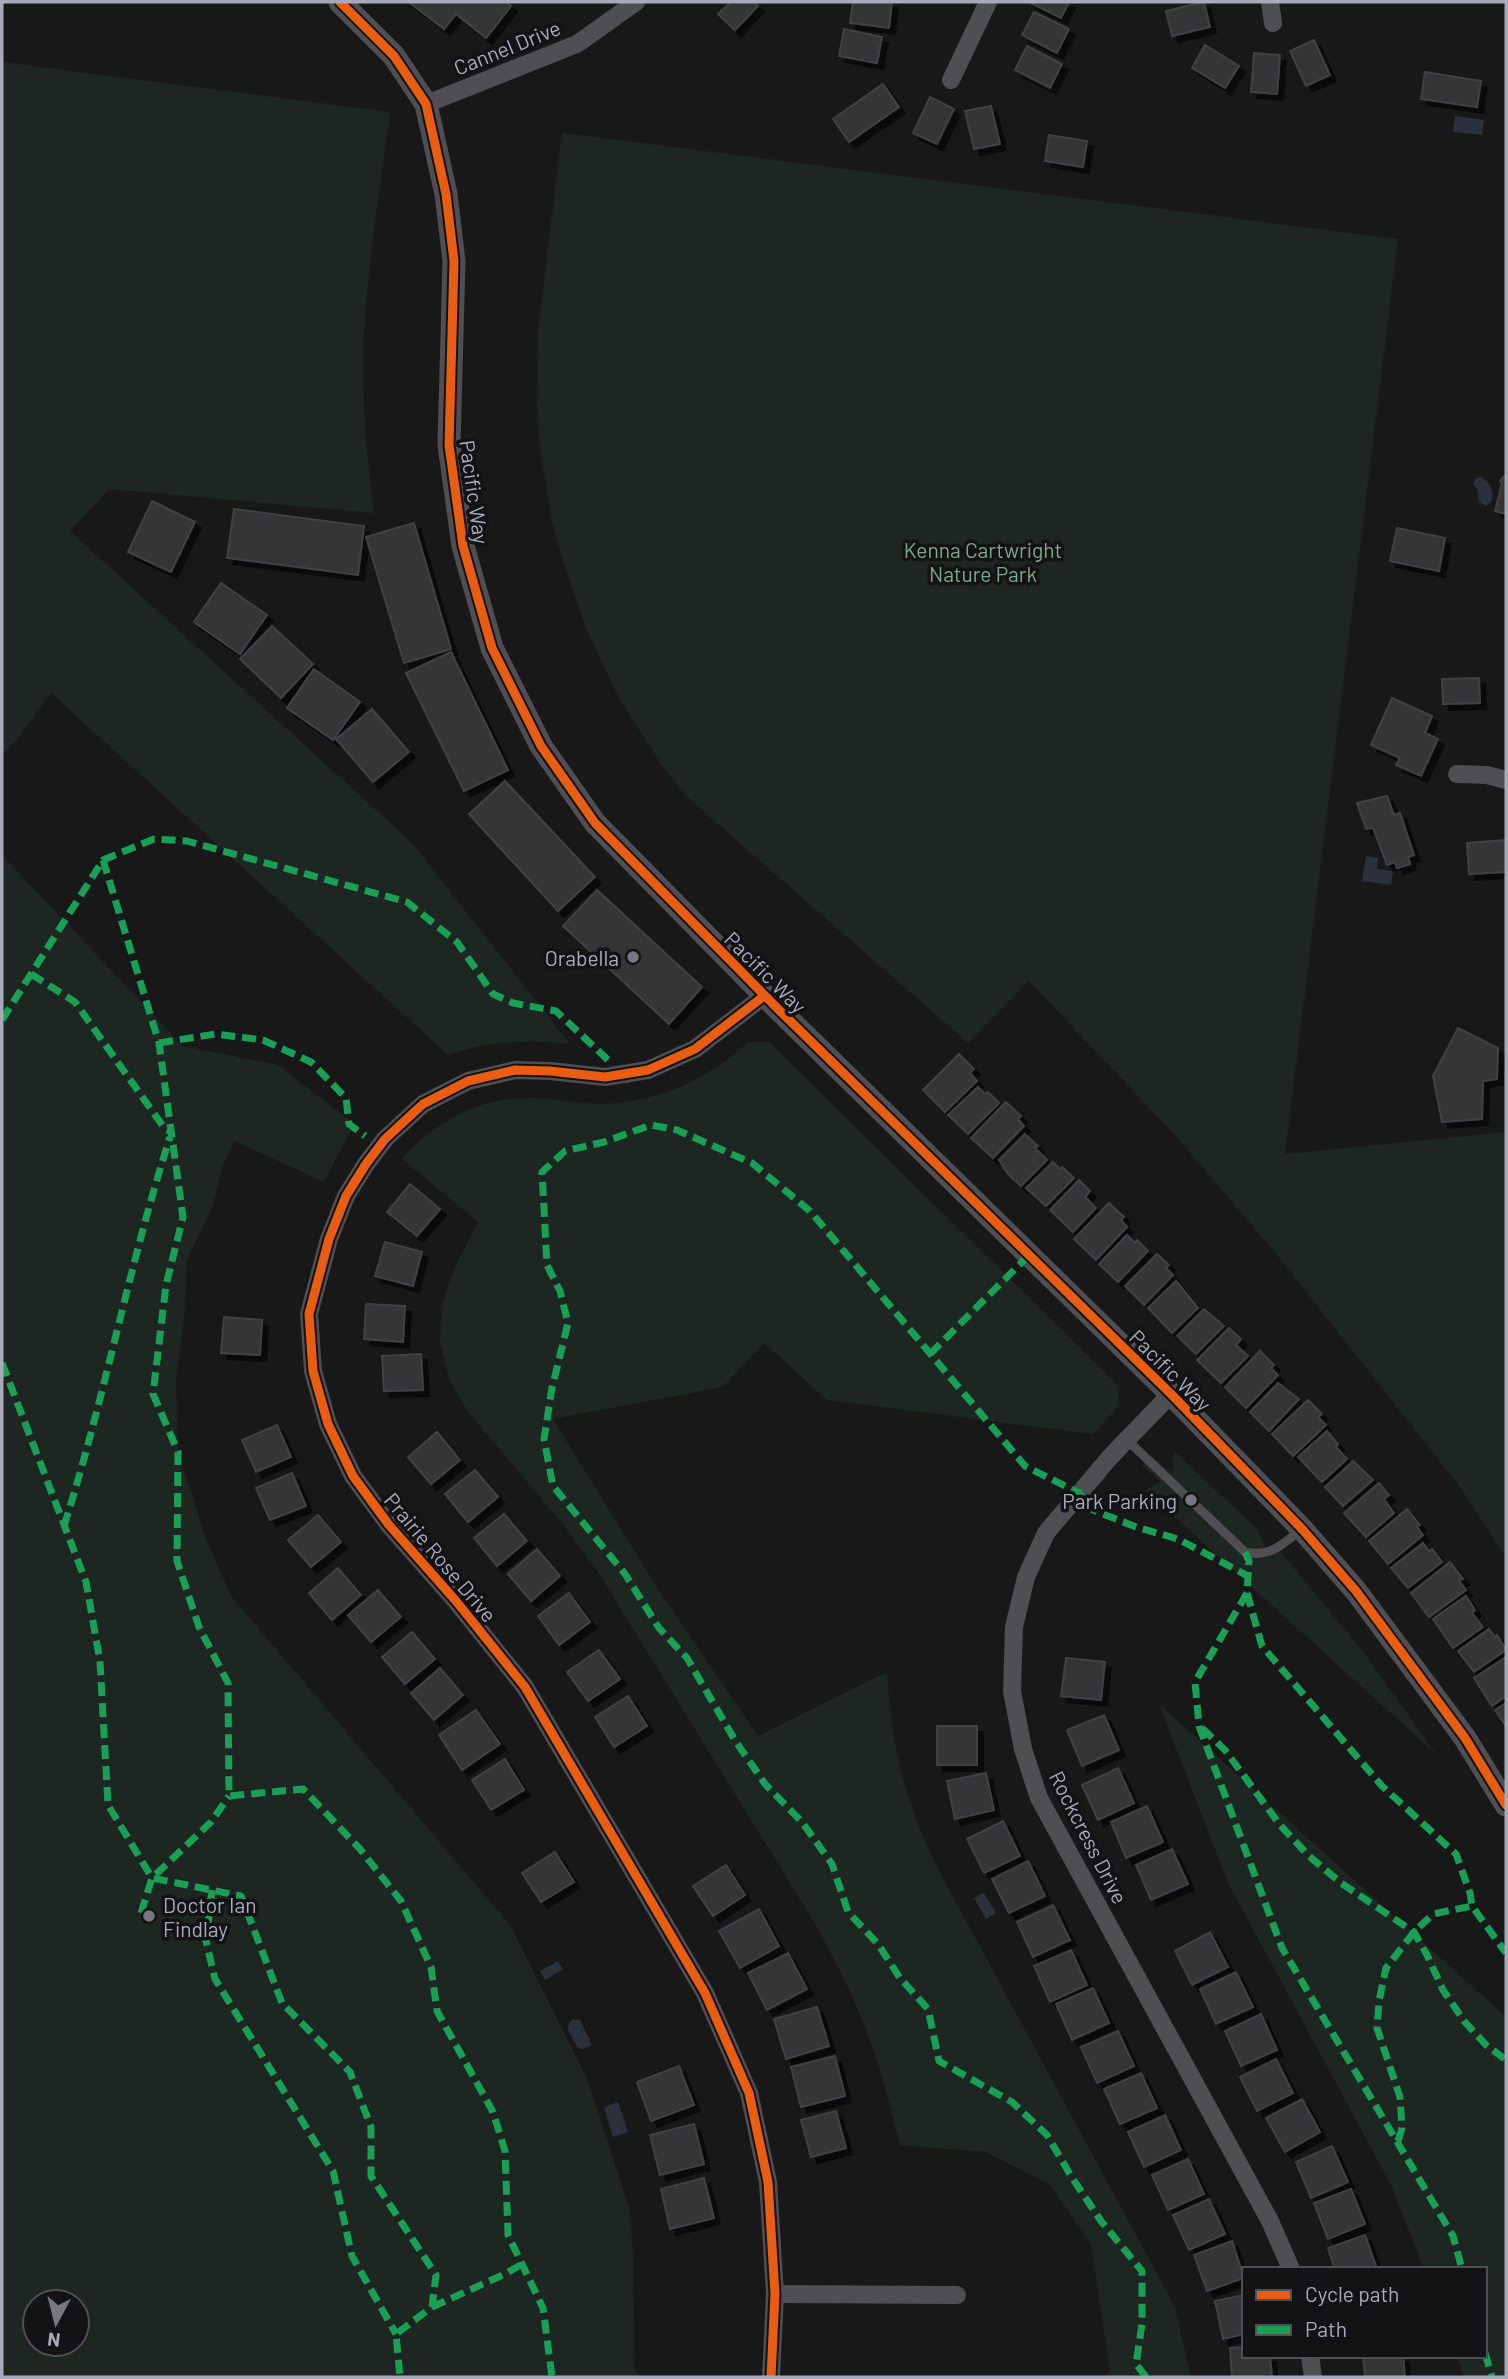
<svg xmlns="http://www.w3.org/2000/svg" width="1508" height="2379" viewBox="0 0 1508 2379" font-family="Barlow,sans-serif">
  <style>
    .green { fill: #1e2621; fill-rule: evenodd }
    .water { fill: #2a313c }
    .building { fill: #343437; stroke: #414145; stroke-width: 2; filter: url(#shadow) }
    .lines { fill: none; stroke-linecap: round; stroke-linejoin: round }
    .service { stroke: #4e4e53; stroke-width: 9 }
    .minor { stroke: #4e4e53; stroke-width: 18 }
    .tertiary { stroke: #4e4e53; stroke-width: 23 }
    .quiet { stroke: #1a9f57; stroke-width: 7; stroke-dasharray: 14 7; stroke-linecap: butt }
    .cycleway-casing { stroke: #131215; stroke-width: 13 }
    .cycleway { stroke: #e95d12; stroke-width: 9 }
    .poi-dot { fill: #767782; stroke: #131215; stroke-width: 2.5 }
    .labels { text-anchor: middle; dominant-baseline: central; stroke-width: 7; stroke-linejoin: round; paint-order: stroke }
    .street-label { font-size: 21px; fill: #a8aaba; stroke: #131215 }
    .park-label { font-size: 21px; fill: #7ea789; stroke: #131215 }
    .poi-label { font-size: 21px; fill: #a8aaba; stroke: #131215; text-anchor: end }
  </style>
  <defs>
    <filter id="shadow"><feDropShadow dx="6" dy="6" stdDeviation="0" flood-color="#0009"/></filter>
  </defs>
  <rect width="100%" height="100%" fill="#181819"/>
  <g class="green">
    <path d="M2,62l388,50c-10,79 -24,160 -27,240 -1,54 4,107 11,161l-265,-24 -39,42 342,312 158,201c-43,-5 -81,-3 -122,11l-397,-362 -34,47 -15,15z"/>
    <path d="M562,133l836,106 -113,915 221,-22v426l-46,-71 -187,-237 -98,-115 -146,-154 -61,62 -283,-248 -24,-31 -41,-64 -33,-69 -25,-73 -10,-37 -12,-75 -3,-38 1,-77z"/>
    <path d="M2,855l181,191 95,19 78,60 -12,18 -20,39 -90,-41 -12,27 -10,40 -25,52 -3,60 -8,61 2,71 28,87 25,57 279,329 78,156 42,130 3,46 1,111 7,9h-639zM77,2302v42h-42v-42z"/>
    <path d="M748,1042h21l349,343 1,21 -26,28 -266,-34 -63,-57 -41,44 -170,32 105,170 100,147 129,-64c5,77 17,127 51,197l237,438 16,70h-89l8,-6 -19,-127 -41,-59 -64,-33 -86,-7c-10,-38 -19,-78 -34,-115 -14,-38 -33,-73 -52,-108l-218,-353 -34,-46 -94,-111 -19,-33 -9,-37 2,-38 13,-37 23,-45 -76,-63c34,-39 79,-63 132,-61 23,1 46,6 69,6 55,-2 106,-25 145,-62z"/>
    <path d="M1174,1451l83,78 12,26 11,-4 82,99 75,105 -292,-265 15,-8 -18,-17 9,-10 21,18z"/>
    <path d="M1159,1704l347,313v360h-42l-7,-21h28v-87h-61l-33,-84 -163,-302z"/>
  </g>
  <g class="water">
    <path d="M1455,116l29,4 -2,15 -29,-3z"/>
    <path d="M1481,477c9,5 13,14 11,24l-6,5 -7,-4 -2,-13 -4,-6 3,-5z"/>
    <path d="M1366,856l12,2 -1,11 16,2 -2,14 -29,-4z"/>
    <path d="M984,1893l12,20 -10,6 -12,-21z"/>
    <path d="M558,1961l5,8 -18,11 -5,-9z"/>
    <path d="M573,2019l7,1 12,25 -9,4 -5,-1 -10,-18 1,-7z"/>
    <path d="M618,2102l10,30 -15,5 -9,-30z"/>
  </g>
  <g class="building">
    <path d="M409,2h97l5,4 -25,32 -30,-24 -12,15z"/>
    <path d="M731,2h23l4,4 -23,24 -17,-16z"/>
    <path d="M853,2h39l-3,26 -39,-5z"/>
    <path d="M1029,2h40l-8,16z"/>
    <path d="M1204,2l6,25 -38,9 -6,-25z"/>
    <path d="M1034,12l35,17 -12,24 -35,-18z"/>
    <path d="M844,29l38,8 -5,26 -38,-7z"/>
    <path d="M1314,40l16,35 -24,11 -16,-35z"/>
    <path d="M1205,45l34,21 -14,22 -33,-20z"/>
    <path d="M1027,46l35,18 -12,24 -35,-18z"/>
    <path d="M1254,53l26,2 -3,39 -26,-2z"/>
    <path d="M1425,72l56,9 -4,26 -56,-8z"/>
    <path d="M883,84l16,23 -50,35 -16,-23z"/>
    <path d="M930,97l24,12 -17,35 -24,-11z"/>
    <path d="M991,106l9,38 -26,5 -9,-38z"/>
    <path d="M1049,135l38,6 -4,26 -38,-6z"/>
    <path d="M1506,474v40l-11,-3 7,-28 -2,-2z"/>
    <path d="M152,501l43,21 -24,50 -43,-20z"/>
    <path d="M234,509l130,17 -6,49 -131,-17z"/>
    <path d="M414,523l37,126 -47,14 -38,-126z"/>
    <path d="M1397,528l48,10 -6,33 -49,-10z"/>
    <path d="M221,583l46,32 -27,39 -46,-32z"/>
    <path d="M272,626l41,38 -32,34 -41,-39z"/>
    <path d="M451,652l57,118 -44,21 -58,-118z"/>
    <path d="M314,669l46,33 -27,38 -46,-32z"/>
    <path d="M1479,678l1,25 -37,1 -1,-25z"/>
    <path d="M1392,698l40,18 -7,17 13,6 -17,37 -25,-11 4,-7 -29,-13z"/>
    <path d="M372,709l37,43 -36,30 -37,-43z"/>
    <path d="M505,781l90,96 -37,34 -89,-97z"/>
    <path d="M1387,796l7,19 6,-2 14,42 -6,2 2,7 -13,4 -2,-6 -8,3 -14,-37 -7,1 -9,-26z"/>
    <path d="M1506,840v32l-37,2 -2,-31z"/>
    <path d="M597,890l105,97 -33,37 -106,-98z"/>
    <path d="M1458,1028l40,20 -1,31 -14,2 -1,38 -40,3 -9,-46z"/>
    <path d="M959,1054l15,15 -4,4 7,8 -32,31 -22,-22z"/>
    <path d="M978,1087l7,7 3,-2 11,11 -31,31 -20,-19z"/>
    <path d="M1006,1102l15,14 -3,3 6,7 -31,32 -22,-20z"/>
    <path d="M1025,1134l13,12 -3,2 12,12 -26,26 -13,-12 -9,-14z"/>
    <path d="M1053,1162l7,7 2,-2 12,11 -28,28 -20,-18z"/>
    <path d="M1079,1180l11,11 -5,6 11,11 -23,24 -23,-22z"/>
    <path d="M410,1184l30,25 -23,27 -30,-24z"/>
    <path d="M1109,1203l15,14 -3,3 6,7 -31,33 -22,-21z"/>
    <path d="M1127,1235l8,8 2,-3 11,11 -30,31 -19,-18z"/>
    <path d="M385,1242l37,10 -9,34 -38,-10z"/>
    <path d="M1157,1254l12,11 -3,3 7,7 -29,30 -19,-19z"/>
    <path d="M1176,1281l22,27 -26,25 -24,-25z"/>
    <path d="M366,1304l39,2 -2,36 -39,-3z"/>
    <path d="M1204,1309l20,17 -28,28 -19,-18z"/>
    <path d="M224,1317l38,3 -2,35 -39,-2z"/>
    <path d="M1229,1328l12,11 -5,6 12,11 -27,27 -24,-23z"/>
    <path d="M1260,1351l14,14 -3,3 7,7 -32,33 -21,-21z"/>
    <path d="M421,1354l2,36 -39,1 -2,-35z"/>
    <path d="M1278,1383l21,16 -30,32 -19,-19z"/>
    <path d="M1308,1400l14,14 -4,3 8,8 -33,31 -21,-22z"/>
    <path d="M277,1425l14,32 -35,15 -14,-32z"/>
    <path d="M1327,1431l11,13 -2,3 11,12 -25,23 -24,-25z"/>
    <path d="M437,1432l23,28 -29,24 -23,-27z"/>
    <path d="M1353,1461l20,19 -30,26 -18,-19z"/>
    <path d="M475,1470l23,27 -30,25 -23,-28z"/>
    <path d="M292,1473l14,33 -36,14 -14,-32z"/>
    <path d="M1379,1483l10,12 -5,4 10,14 -28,24 -22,-24z"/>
    <path d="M1407,1509l13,16 -3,2 6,8 -35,29 -19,-23z"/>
    <path d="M504,1514l23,27 -30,25 -23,-28z"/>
    <path d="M318,1515l23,27 -30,25 -23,-27z"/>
    <path d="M1423,1543l6,8 3,-2 10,13 -34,26 -17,-20z"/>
    <path d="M537,1549l23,27 -29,25 -23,-27z"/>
    <path d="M1450,1562l13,17 -4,2 7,9 -37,27 -18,-24z"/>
    <path d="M338,1568l23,27 -29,25 -23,-27z"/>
    <path d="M378,1590l23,27 -30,25 -23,-27z"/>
    <path d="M569,1593l21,29 -31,23 -21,-29z"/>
    <path d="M1466,1596l9,14 -3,3 11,14 -30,21 -20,-29z"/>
    <path d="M1489,1629l6,8 2,-2 9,15 -32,22 -16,-21z"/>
    <path d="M412,1632l23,27 -30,25 -23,-27z"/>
    <path d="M599,1650l21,29 -32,22 -21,-29z"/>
    <path d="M1506,1657v39l-14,10 -18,-28z"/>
    <path d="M1066,1658l39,4 -4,38 -40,-4z"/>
    <path d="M440,1668l23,27 -29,25 -23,-27z"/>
    <path d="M628,1696l19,30 -33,21 -19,-30z"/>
    <path d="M1506,1703v23l-11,-16z"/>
    <path d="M476,1710l24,34 -38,26 -23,-35z"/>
    <path d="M1104,1715l15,35 -37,16 -15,-36z"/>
    <rect x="937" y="1726" width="40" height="39"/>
    <path d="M505,1759l19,31 -33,20 -19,-30z"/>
    <path d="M1118,1768l16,35 -36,17 -16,-35z"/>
    <path d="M986,1773l8,37 -39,9 -8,-38z"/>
    <path d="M1147,1806l16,36 -37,16 -15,-36z"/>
    <path d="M1003,1821l17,35 -36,17 -17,-34z"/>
    <path d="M1172,1849l16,35 -37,16 -15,-35z"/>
    <path d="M555,1852l19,30 -33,20 -19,-29z"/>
    <path d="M1028,1861l17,35 -36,17 -17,-34z"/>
    <path d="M726,1865l19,30 -32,21 -20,-30z"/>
    <path d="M1053,1905l17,35 -37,17 -16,-35z"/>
    <path d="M759,1909l20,37 -39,22 -21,-37z"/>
    <path d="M1210,1932l18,35 -36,18 -17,-34z"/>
    <path d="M1071,1950l16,35 -37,17 -16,-36z"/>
    <path d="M788,1953l19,36 -40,21 -19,-37z"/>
    <path d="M1236,1972l17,35 -37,17 -16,-35z"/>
    <path d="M1093,1988l16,35 -37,17 -16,-36z"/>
    <path d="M817,2007l12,39 -43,13 -12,-40z"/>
    <path d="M1261,2014l16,36 -36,16 -16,-35z"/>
    <path d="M1118,2031l16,35 -37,17 -16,-36z"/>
    <path d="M835,2056l10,40 -44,11 -10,-40z"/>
    <path d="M1276,2059l17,34 -36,18 -17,-34z"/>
    <path d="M679,2066l15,39 -43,16 -14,-39z"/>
    <path d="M1141,2073l16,35 -37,16 -16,-35z"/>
    <path d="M1302,2099l18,33 -35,20 -19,-34z"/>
    <path d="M836,2111l10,37 -35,9 -10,-37z"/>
    <path d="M1165,2115l16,35 -37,17 -16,-35z"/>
    <path d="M694,2124l10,40 -44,11 -10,-40z"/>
    <path d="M1332,2146l16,36 -37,16 -15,-36z"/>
    <path d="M1188,2159l16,35 -36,16 -16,-35z"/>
    <path d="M704,2178l10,40 -44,11 -9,-40z"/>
    <path d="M1351,2189l14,35 -37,15 -14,-36z"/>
    <path d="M1209,2199l16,35 -36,16 -16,-35z"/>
    <path d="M1365,2235l12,34h-42l-7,-21z"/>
    <path d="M1232,2241l12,37 -37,13 -13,-36z"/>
    <path d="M1244,2295v39l-21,5 -8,-38z"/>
    <path d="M1244,2347v9h26l2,21h-40l-2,-29z"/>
    <path d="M1363,2356h40l2,21h-40z"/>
  </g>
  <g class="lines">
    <path class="service" d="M1127,1440l118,112c26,6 37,-8 57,-23"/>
    <g class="minor">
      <path d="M1270,2l3,21"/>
      <path d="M951,80l37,-78"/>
      <path d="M426,104l151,-60 59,-42"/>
      <path d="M1457,774l30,1 19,5"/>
      <path d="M764,996l-69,53 -47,21 -43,7 -55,-6 -35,-1 -47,11 -45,23 -38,35 -19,25 -20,32 -17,43 -20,75 4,57 15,53 25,52 36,49 67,76 69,86 180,306 44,100 19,89 7,112 -4,83"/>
      <path d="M1171,1394l-60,62 -65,77 -20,44 -12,50 -2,64 11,58 16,49 231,423 21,48"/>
      <path d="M775,2294l182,1"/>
      <path d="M1310,2356l3,21"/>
    </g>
    <path class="tertiary" d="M340,2l54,54 32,48 20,90 8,67 -5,184 14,101 29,102 49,98 54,77 183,186 393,385 131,135 54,62 109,147 41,67"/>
    <g class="quiet">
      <path d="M103,860l56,183 24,174 -17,68 -13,109 25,58 -1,109 22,66 29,56 1,113 74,-7 57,60 41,52 30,66 6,44 56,101 12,39 3,84 35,73 9,69"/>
      <path d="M31,974l44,28 90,127 6,3"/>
      <path d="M2,1020l101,-160 51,-21 33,2 220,61 50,40 36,52 20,9 43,8 52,49"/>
      <path d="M159,1043l56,-9 48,6 48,22 35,36 3,26 16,12"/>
      <path d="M930,1354l99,-99"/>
      <path d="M2,1363l84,219 14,79 8,144 44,73 89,18 41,107 68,69 21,55v49l65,99 -4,32 -36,27 4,43"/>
      <path d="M64,1526c41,-129 65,-261 106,-389"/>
      <path d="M1245,1552l4,9 -2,32 -52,89 4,44 83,222 171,288 9,33"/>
      <path d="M1247,1593l15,53 120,140 74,68 14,39 2,13 34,47"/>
      <path d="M1202,1728l23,22 55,75 29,31 32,27 73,49 13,23 16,35 21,31 22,24 20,15"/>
      <path d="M212,1890l-6,51 9,38 118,192 19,85 44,78"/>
      <path d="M141,1913l11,-35 59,-56 18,-26"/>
      <path d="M1398,2141l4,-13 -2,-31 -23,-69 2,-27 7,-33 28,-36 19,-18 39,-8"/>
      <path d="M432,2307l73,-33 17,-10"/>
      <path d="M1485,2353l7,24"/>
      <path d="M1146,2377l-10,-13 6,-40v-53l-41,-50 -30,-45 -24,-41 -35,-33 -73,-41 -11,-52 -28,-31 -22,-34 -30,-32 -16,-48 -30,-42 -37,-38 -29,-42 -49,-84 -28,-30 -34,-54 -72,-88 -9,-47 8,-51 16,-65 -8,-32 -13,-26 -5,-93 23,-21 39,-9 47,-17 26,5 75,33 58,48 215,255 54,27 14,17 43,17 42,12 70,37"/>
    </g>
    <g class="cycleway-casing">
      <g id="cycleway">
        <path d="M340,2l54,54 32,48 20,90 8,67 -5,184 14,101 29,102 49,98 54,77 183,186 393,385 131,135 54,62 109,147 41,67"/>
        <path d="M764,996l-69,53 -47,21 -43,7 -55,-6 -35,-1 -47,11 -45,23 -38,35 -19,25 -20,32 -17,43 -20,75 4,57 15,53 25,52 36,49 67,76 69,86 180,306 44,100 19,89 7,112 -4,83"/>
      </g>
    </g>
    <use href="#cycleway" class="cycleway"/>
  </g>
  <g class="poi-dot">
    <circle cx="633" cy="957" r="7"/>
    <circle cx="1191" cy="1500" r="7"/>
    <circle cx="149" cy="1916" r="7"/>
  </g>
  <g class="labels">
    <g class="street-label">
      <text transform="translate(507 47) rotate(-22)">Cannel Drive</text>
      <text transform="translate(475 492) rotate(82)">Pacific Way</text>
      <text transform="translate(766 972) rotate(45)">Pacific Way</text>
      <text transform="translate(1171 1370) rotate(45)">Pacific Way</text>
      <text transform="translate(441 1557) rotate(50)">Prairie Rose Drive</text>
      <text transform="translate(1089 1837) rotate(63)">Rockcress Drive</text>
    </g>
    <g class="park-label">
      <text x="983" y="549">Kenna Cartwright<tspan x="983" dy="24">Nature Park</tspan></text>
    </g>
    <g class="poi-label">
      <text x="619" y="957">Orabella</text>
      <text x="1177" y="1500">Park Parking</text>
      <text x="163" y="1904" text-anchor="start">Doctor Ian<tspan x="163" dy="24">Findlay</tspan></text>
    </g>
  </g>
  <rect width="1508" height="2379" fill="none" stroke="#a8aaba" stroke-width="7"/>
  <rect x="1242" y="2267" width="245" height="91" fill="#131215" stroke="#4f4f57" stroke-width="2"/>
  <rect x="1256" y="2290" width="35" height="10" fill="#e95d12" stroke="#4f4f57" stroke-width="2"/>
  <text x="1305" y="2302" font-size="21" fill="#a8aaba">Cycle path</text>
  <rect x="1256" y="2325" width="35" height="10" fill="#1a9f57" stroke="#4f4f57" stroke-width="2"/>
  <text x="1305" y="2337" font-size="21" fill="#a8aaba">Path</text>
  <g transform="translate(56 2323) rotate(187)"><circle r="33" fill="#131215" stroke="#4f4f57" stroke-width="2"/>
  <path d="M0-5L12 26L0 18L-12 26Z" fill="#767782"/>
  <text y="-10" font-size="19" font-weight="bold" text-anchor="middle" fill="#a8aaba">N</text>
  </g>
</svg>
